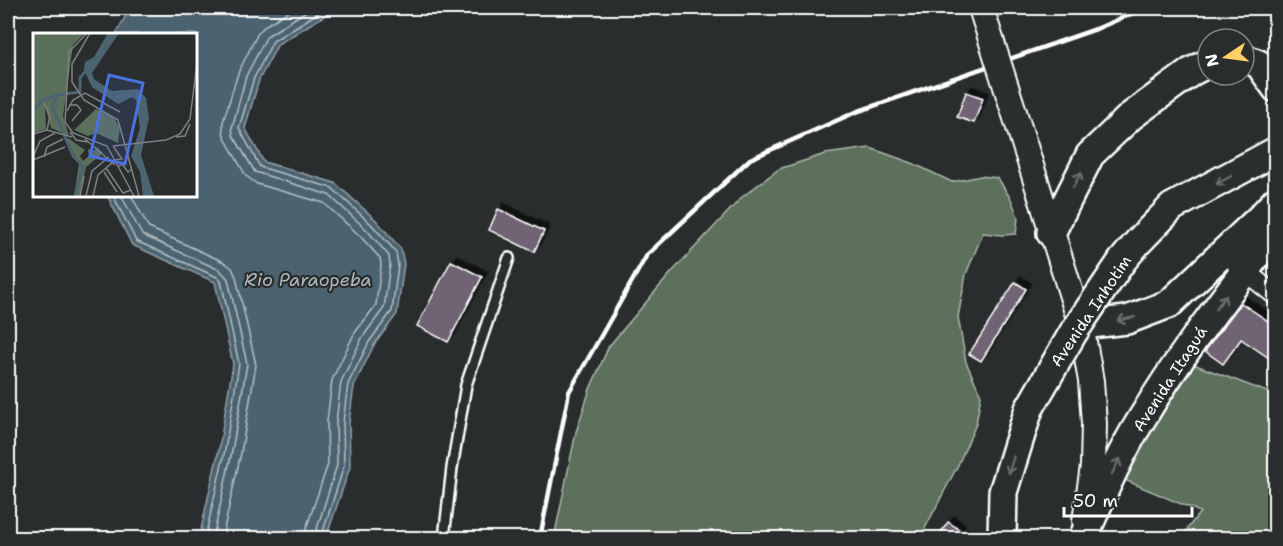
<svg xmlns="http://www.w3.org/2000/svg" width="1283" height="546" viewBox="0 0 1283 546" font-family="'Shantell Sans',sans-serif">
  <style>
    .green { fill: #5b705b; stroke: #adb8ad; stroke-width: 1.5 }
    .water { fill: #4c6370; stroke: #94a1a9; stroke-width: 1.5 }
    .lines { fill: none; stroke-linecap: round; stroke-linejoin: round }
    .shore { stroke: #b7c1c6; stroke-width: 1.5 }
    .building { fill: #6f6373; stroke: #fff; stroke-width: 1.5; filter: url(#shadow) }
    .service-casing { stroke: #fff; stroke-width: 14 }
    .minor-casing { stroke: #fff; stroke-width: 22 }
    .tertiary-casing { stroke: #fff; stroke-width: 28 }
    .secondary-casing { stroke: #fff; stroke-width: 32 }
    .service { stroke: #2a2d2e; stroke-width: 9 }
    .minor { stroke: #2a2d2e; stroke-width: 18 }
    .tertiary { stroke: #2a2d2e; stroke-width: 24 }
    .secondary { stroke: #2a2d2e; stroke-width: 27 }
    .rail { stroke: #fff; stroke-width: 4.5 }
    .tertiary-bridge-casing { stroke: #fff; stroke-width: 28; stroke-linecap: butt }
    .secondary-bridge-casing { stroke: #fff; stroke-width: 32; stroke-linecap: butt }
    .tertiary-bridge { stroke: #2a2d2e; stroke-width: 24 }
    .secondary-bridge { stroke: #2a2d2e; stroke-width: 27 }
    .oneway { stroke: #6a6c6d }
    .labels { text-anchor: middle; dominant-baseline: central; stroke-width: 4.5; stroke-linejoin: round; paint-order: stroke }
    .street-label { font-size: 16px; fill: #fff; stroke: #2a2d2e }
    .water-label { font-size: 18px; font-style: italic; fill: #aeb9bf; stroke: #2a2d2e }
    .inset-river { fill: none; stroke: #4c6370; stroke-width: 3 }
    .inset-road { fill: none; stroke: #7f8182; stroke-width: 1.5 }
    .view { fill: #4a71e0; fill-opacity: 0.15; stroke: #4a71e0; stroke-width: 3 }
    .inset-edge { fill: none; stroke: #fff; stroke-width: 3 }
  </style>
  <defs>
    <filter id="shadow"><feDropShadow dx="5.5" dy="-5.5" stdDeviation="0" flood-color="#0009"/></filter>
  </defs>
  <rect width="100%" height="100%" fill="#2a2d2e"/>
  <filter id="ink" filterUnits="userSpaceOnUse"><feTurbulence type="fractalNoise" baseFrequency=".0167" numOctaves="2"/><feDisplacementMap in="SourceGraphic" scale="12" xChannelSelector="R" yChannelSelector="G"/><feConvolveMatrix kernelMatrix="1 2 1 2 8 2 1 2 1" color-interpolation-filters="sRGB"/></filter>
  <g filter="url(#ink)">
    <g class="green">
      <path d="M870,148l42,15 40,19 29,-6 17,2 14,23 6,17 -2,16 -14,1 -19,-2 -17,41 -8,43 8,45 15,33 -5,29 -18,41 -38,73h-366l22,-106 14,-43 19,-43 62,-73 71,-76 37,-28 46,-15z"/>
      <path d="M1193,364l82,31v143h-88l-5,-2 18,-24 -80,-34z"/>
    </g>
    <path class="water" d="M130,8h207l-59,36 -19,36 -14,48 19,34 71,21 41,37 25,29 3,15 -7,50 -23,31 -20,41 -5,36 1,45 -24,71h-127l20,-89 14,-85 -18,-82 -83,-37 -25,-50h88v-161h-79z"/>
    <g class="lines">
      <g class="shore">
        <path d="M294,8l-28,17 -8,8 -20,40 -15,49v10l3,8 20,36 11,8 67,19 36,33 20,22 1,7 -5,40 -22,29 -22,46 -5,41 1,43 -22,65 -1,9"/>
        <path d="M311,8l-44,28 -21,40 -14,52 1,7 22,37 74,23 37,34 23,27 1,9 -6,43 -22,30 -21,44 -5,40 1,43 -23,73"/>
        <path d="M113,195l23,46 81,36 4,4 18,83 -14,86 -20,88"/>
        <path d="M121,195l21,40 78,35 8,9 19,85 -15,87 -19,87"/>
        <path d="M131,195l18,33 75,34 8,6 4,9 20,88 -15,88 -19,85"/>
        <path d="M321,538l23,-72 -1,-44 5,-38 21,-42 23,-31 6,-46 -2,-13 -25,-28 -39,-36 -72,-21 -21,-39 15,-50 19,-37 53,-33"/>
      </g>
    </g>
    <g class="building">
      <path d="M966,92l17,6 -9,25 -17,-6z"/>
      <path d="M498,209l46,22 -10,21 -45,-22z"/>
      <path d="M451,261l31,16 -34,65 -31,-16z"/>
      <path d="M1015,282l11,7 -45,72 -12,-7z"/>
      <path d="M1241,303l27,18 7,-10v51l-34,-23 -18,25 -18,-13z"/>
      <path d="M948,522l12,8 -5,8h-18z"/>
    </g>
    <g class="lines">
      <g class="service-casing">
        <path id="service" d="M444,538l8,-70 14,-83 43,-127"/>
      </g>
      <g class="minor-casing">
        <path id="minor" d="M1236,264l40,32"/>
      </g>
      <g class="tertiary-casing">
        <path id="tertiary" d="M1029,159l52,166 10,56 3,43 -1,42 -8,55"/>
      </g>
      <g class="secondary-casing">
        <g id="secondary">
          <path d="M1244,58l15,6 17,24"/>
          <path d="M1051,233l39,-78 41,-39 60,-44 17,-9"/>
          <path d="M1122,261l16,-19 34,-35 104,-56"/>
          <path d="M1081,325l46,-5 42,-16 92,-87 15,-16"/>
          <path d="M1002,538l1,-46 26,-83"/>
          <path d="M1083,538c18,-40 35,-81 58,-118 40,-67 88,-128 135,-190"/>
        </g>
      </g>
      <use href="#service" class="service"/>
      <use href="#minor" class="minor"/>
      <use href="#tertiary" class="tertiary"/>
      <use href="#secondary" class="secondary"/>
      <path class="rail" d="M540,538l29,-146 78,-137 103,-96 106,-47 240,-83 49,-21"/>
      <g class="tertiary-bridge-casing">
        <path id="tertiary-bridge" d="M981,8l48,151"/>
      </g>
      <g class="secondary-bridge-casing">
        <path id="secondary-bridge" d="M1029,409l44,-76 49,-72"/>
      </g>
      <use href="#tertiary-bridge" class="tertiary-bridge"/>
      <use href="#secondary-bridge" class="secondary-bridge"/>
    </g>
    <defs><path id="oneway-shaft" d="M-6 0H5M1.5-3L5.5 0L1.5 3" fill="none" stroke-width="1.6" stroke-linecap="round" stroke-linejoin="round" transform="scale(1.5)"/></defs>
    <g class="oneway">
      <use href="#oneway-shaft" transform="translate(1077 180) rotate(-62)"/>
      <use href="#oneway-shaft" transform="translate(1224 180) rotate(152)"/>
      <use href="#oneway-shaft" transform="translate(1221 302) rotate(-53)"/>
      <use href="#oneway-shaft" transform="translate(1126 319) rotate(167)"/>
      <use href="#oneway-shaft" transform="translate(1011 465) rotate(107)"/>
      <use href="#oneway-shaft" transform="translate(1116 466) rotate(-62)"/>
    </g>
  </g>
  <g class="labels">
    <g class="street-label">
      <text transform="translate(1091 311) rotate(-56)">Avenida Inhotim</text>
      <text transform="translate(1170 379) rotate(-57)">Avenida Itaguá</text>
    </g>
    <g class="water-label">
      <text x="308" y="280">Rio Paraopeba</text>
    </g>
  </g>
  <g transform="translate(33 33)">
    <rect width="164" height="164" fill="#2a2d2e"/>
    <path d="M0,0h52l-12,12 -10,71 6,20 -18,-8 -6,-22 1,23 -13,4zM63,76l17,8 7,10 -2,16 -22,-10 -8,3 -14,-6zM32,103l20,14 -5,6 3,5 6,-5 -1,-7 6,2 3,-4 6,6 -17,14 -7,29h-5l5,-32z" fill="#5b705b"/>
    <path d="M75,0h11l-27,40 2,6 18,12 26,-2 8,9 3,20 -8,37 13,41h-11l-3,-24 -9,-16 9,-28 -4,-28 -4,-3 -14,7 -26,-17 -8,-17 1,-8 9,-5z" fill="#4c6370"/>
    <path class="inset-river" d="M0,78l10,-11 14,-5M42,163l8,-30 -10,-10 -21,-50 5,-11 23,-3v-14l7,-9"/>
    <path class="inset-road" d="M54,0l-18,19 -4,70 8,11 34,13 27,50M57,0l-18,31v18l12,18 34,20 21,76M11,70l6,13 -3,14M36,72h8l4,5 -9,11M34,78l6,-11 12,-7 35,19M37,99l6,8 12,2M0,101l14,-4 25,7M143,104l9,-1 5,-12M52,106l30,26M80,113l53,-6 14,-6 10,-15 7,-56M80,113l9,13 -7,1M0,124l7,-16 15,-8M11,124l3,-10 16,-8M0,127l32,-13M85,134l4,-3 6,8 4,-3M73,135l17,25 8,-3M71,139l13,20M47,163l4,-20M53,163l6,-25 17,-14M60,163l5,-21 15,-13"/>
    <path class="view" d="M76,42l34,8 -18,81 -35,-8z"/>
    <rect width="164" height="164" class="inset-edge"/>
  </g>
  <rect width="1283" height="546" fill="none" stroke="#2a2d2e" stroke-width="30"/>
  <rect x="15" y="15" width="1253" height="516" fill="none" stroke="#fff" stroke-width="2" filter="url(#ink)"/>
  <g transform="translate(1226 57) rotate(257)"><circle r="28" fill="#2a2d2e" stroke="#7f8182" stroke-width="1.5"/>
  <path d="M0-4.5L10 22L0 15L-10 22Z" fill="#ffd166"/>
  <text y="-9" font-size="16" font-weight="bold" text-anchor="middle" fill="#ffffff">N</text>
  </g>
  <path d="M1064 507v9h128v-9" fill="none" stroke="#ffffff" stroke-width="3"/>
  <text x="1073" y="507" font-size="18" fill="#ffffff" stroke="#2a2d2e" stroke-width="4.5" paint-order="stroke">50 m</text>
</svg>
